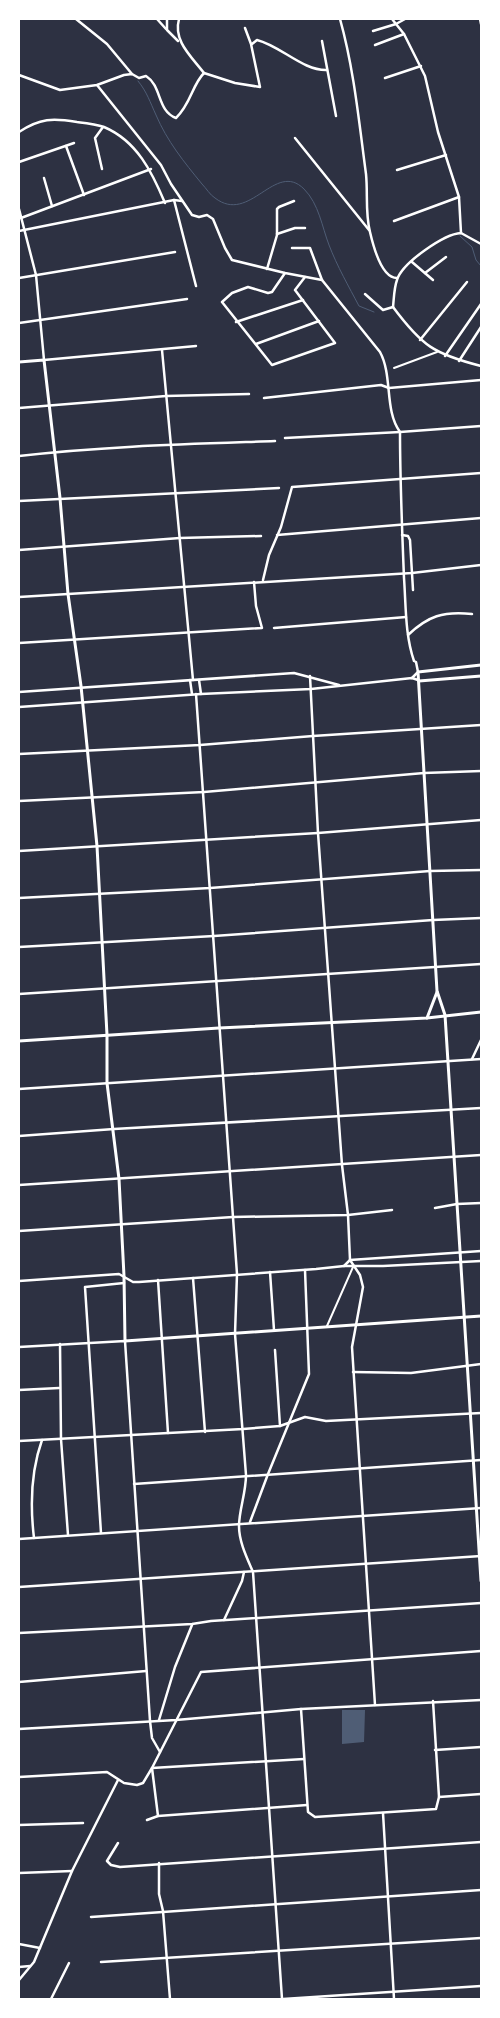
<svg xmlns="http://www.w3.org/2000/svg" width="500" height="2018" viewBox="0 0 500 2018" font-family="'Open Sans',sans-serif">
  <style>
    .water { fill: #4f5d75 }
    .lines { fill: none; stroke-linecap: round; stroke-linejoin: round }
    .stream { stroke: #4f5d75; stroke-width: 1 }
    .pedestrian { stroke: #fff; stroke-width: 2 }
    .minor { stroke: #fff; stroke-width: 2.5 }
    .tertiary { stroke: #fff; stroke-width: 3 }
  </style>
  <rect width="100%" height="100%" fill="#2d3142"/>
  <path class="water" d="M342,1710h23l-1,32 -22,2z"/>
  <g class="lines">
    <g class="stream">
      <path d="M138,81c9,11 12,21 18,34 11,26 28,47 46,69 4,4 8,11 13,14 35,27 60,-38 89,-9 15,15 18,38 25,56 8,21 20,42 30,61l15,6"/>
      <path d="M460,236l12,11 4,13 5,6"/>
    </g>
    <g class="pedestrian">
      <path d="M394,368l43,-16"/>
      <path d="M327,1326l26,-59"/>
    </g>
    <g class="minor">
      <path d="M76,19l31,25 25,30"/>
      <path d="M157,19l9,10"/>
      <path d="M167,19v11l11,11"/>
      <path d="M179,19c-6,22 12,37 25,54"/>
      <path d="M340,19c14,50 19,103 26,155 2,19 -1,39 4,58 3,13 11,46 27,46"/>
      <path d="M392,19l12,15 21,42 13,56 21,65 2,36"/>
      <path d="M480,19l1,5"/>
      <path d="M373,31l23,-7 9,-5"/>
      <path d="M322,41l14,75"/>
      <path d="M252,44l5,-4c24,6 46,31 70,30"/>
      <path d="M375,45l29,-11"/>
      <path d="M19,75l41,15 37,-5 27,-10 8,-1 7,4 7,-2c16,10 11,35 30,42 15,-14 16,-33 28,-45l31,10 25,4 -9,-43 -6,-16"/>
      <path d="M385,78l36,-12"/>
      <path d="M97,85l64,80 10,19 21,31 7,2 8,-2 6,4 12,29 7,12 53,13 37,7"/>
      <path d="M19,132c21,-14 34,-14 58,-10 9,1 19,2 27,5 33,14 48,45 61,76"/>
      <path d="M295,138l74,92"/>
      <path d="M66,146l18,49"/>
      <path d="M19,162l55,-19"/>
      <path d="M102,169l-7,-31 8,-11"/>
      <path d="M397,170l49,-15"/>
      <path d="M44,178l8,28"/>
      <path d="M174,200l22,86"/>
      <path d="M19,209l17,66 8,85 152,-14"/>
      <path d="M21,218l130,-49"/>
      <path d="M394,221l65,-24"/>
      <path d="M19,231l155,-31 8,1"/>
      <path d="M277,234l18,-6h10"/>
      <path d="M292,248h18l12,32 58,72c13,24 4,58 20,80 0,49 2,97 4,146 2,28 1,57 10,83l2,1 2,10 -6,6"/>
      <path d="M412,262l21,18"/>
      <path d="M267,269l10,-34v-26l2,-2 15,-6"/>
      <path d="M285,273l-13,19 -4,1 -20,-6 -16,6 -10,9 50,63 63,-22 -40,-53 10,-13"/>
      <path d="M425,273l21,-16"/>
      <path d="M19,278l156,-26"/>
      <path d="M365,294l18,16 10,-3"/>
      <path d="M393,307c1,-9 1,-19 4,-27 5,-17 47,-46 64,-47l20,11"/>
      <path d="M393,307c29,39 41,47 88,59"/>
      <path d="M236,322l67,-22"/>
      <path d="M19,323l168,-24"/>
      <path d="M420,340l47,-58"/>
      <path d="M256,344l63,-23"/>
      <path d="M162,350l31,330"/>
      <path d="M445,356l36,-52"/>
      <path d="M459,361l22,-34"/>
      <path d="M264,398l117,-13 8,3 92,-8"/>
      <path d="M19,408l147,-12 83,-2"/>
      <path d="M285,438l115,-6 81,-6"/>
      <path d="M19,456c85,-10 171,-12 256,-15"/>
      <path d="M19,501l260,-13"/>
      <path d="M277,535l204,-17"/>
      <path d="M402,535l6,1 2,4 3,50"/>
      <path d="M19,550l161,-12 81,-2"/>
      <path d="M263,580l6,-25 12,-28 11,-40 189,-14"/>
      <path d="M19,597l393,-24 69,-8"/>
      <path d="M274,628l132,-11"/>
      <path d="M408,635c20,-19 35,-24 64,-21"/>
      <path d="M19,643l243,-15 -6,-22 -2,-24"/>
      <path d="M310,676l8,157 24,332 6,50 2,45 10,15 3,12 -11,60 23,358"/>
      <path d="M190,680l2,14"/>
      <path d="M199,680l2,14"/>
      <path d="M19,692l275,-19 45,12"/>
      <path d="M196,694l41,580 -2,60 11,141c0,18 -7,35 -7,51 0,16 8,32 14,46l29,427"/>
      <path d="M19,707l182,-13 110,-5 101,-11 6,2"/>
      <path d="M19,754l181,-9 113,-9 168,-11"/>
      <path d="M19,801l185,-9 220,-19 57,-2"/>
      <path d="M19,851l299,-18 163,-13"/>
      <path d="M19,898l191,-10 220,-17 51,-1"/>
      <path d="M19,947l195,-11 219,-16 48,-2"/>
      <path d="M19,994l462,-30"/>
      <path d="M472,1059l9,-19"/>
      <path d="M19,1089l462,-30"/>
      <path d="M19,1136l95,-7 367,-21"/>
      <path d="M19,1185l462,-30"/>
      <path d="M435,1208l22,-4 24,-1"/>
      <path d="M19,1231l214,-14 115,-2 44,-5"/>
      <path d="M344,1266l6,-6 131,-9"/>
      <path d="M270,1272l4,58"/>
      <path d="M193,1278l12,154"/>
      <path d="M158,1280l10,153"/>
      <path d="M19,1281l100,-7 14,8h6l177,-13 28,-3h39l98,-5"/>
      <path d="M60,1344l1,95 7,96"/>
      <path d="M19,1347l106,-6 25,380 2,17 8,14"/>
      <path d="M275,1350l5,76"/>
      <path d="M353,1372l58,1 70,-9"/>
      <path d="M19,1390l40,-2"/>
      <path d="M19,1441l224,-12 37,-3 25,-9 21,4 155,-8"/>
      <path d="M134,1484l347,-24"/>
      <path d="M250,1522l18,-48 41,-100 -4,-104"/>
      <path d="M101,1533l-16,-246 39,-4"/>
      <path d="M34,1538c-4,-33 -3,-67 8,-98"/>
      <path d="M19,1539l462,-31"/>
      <path d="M19,1587l462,-31"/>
      <path d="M224,1620l18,-39 2,-9"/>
      <path d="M19,1633l173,-9 19,-3 270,-18"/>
      <path d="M19,1682l127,-11"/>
      <path d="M301,1709l7,103 7,5 121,-8 3,-12 -6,-96"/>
      <path d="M159,1720l16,-53 17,-42"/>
      <path d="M19,1729l157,-9 125,-11 180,-9"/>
      <path d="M435,1750l46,-3"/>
      <path d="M19,1777l88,-5 17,11 13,2 6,-2 9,-15 152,-9"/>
      <path d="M439,1797l42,-3"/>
      <path d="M383,1813l11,186"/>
      <path d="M158,1816l-6,-48 49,-96 280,-21"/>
      <path d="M147,1820l11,-4 149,-11"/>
      <path d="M19,1825l64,-2"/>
      <path d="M118,1843l-11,18 4,4 9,2 361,-25"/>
      <path d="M159,1863v31l4,17 7,88"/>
      <path d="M19,1873l53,-2"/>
      <path d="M91,1917l390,-27"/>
      <path d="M19,1944l21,4"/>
      <path d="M101,1962l380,-24"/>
      <path d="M19,1967l11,-1"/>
      <path d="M19,1980l15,-18 38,-91 46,-91"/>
      <path d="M51,1999l18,-36"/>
      <path d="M283,1999l198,-13"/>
    </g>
    <g class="tertiary">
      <path d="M19,362l25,-2 16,138 8,96 13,92 16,160 10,189v48l12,96 5,97 1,65 356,-25"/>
      <path d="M481,665l-63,7 19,319 8,24 36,566"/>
      <path d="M419,681l62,-5"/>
      <path d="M427,1018l10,-26"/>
      <path d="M19,1041l200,-13 208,-10 54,-6"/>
    </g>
  </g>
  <rect width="500" height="2018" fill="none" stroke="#ffffff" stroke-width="40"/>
</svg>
